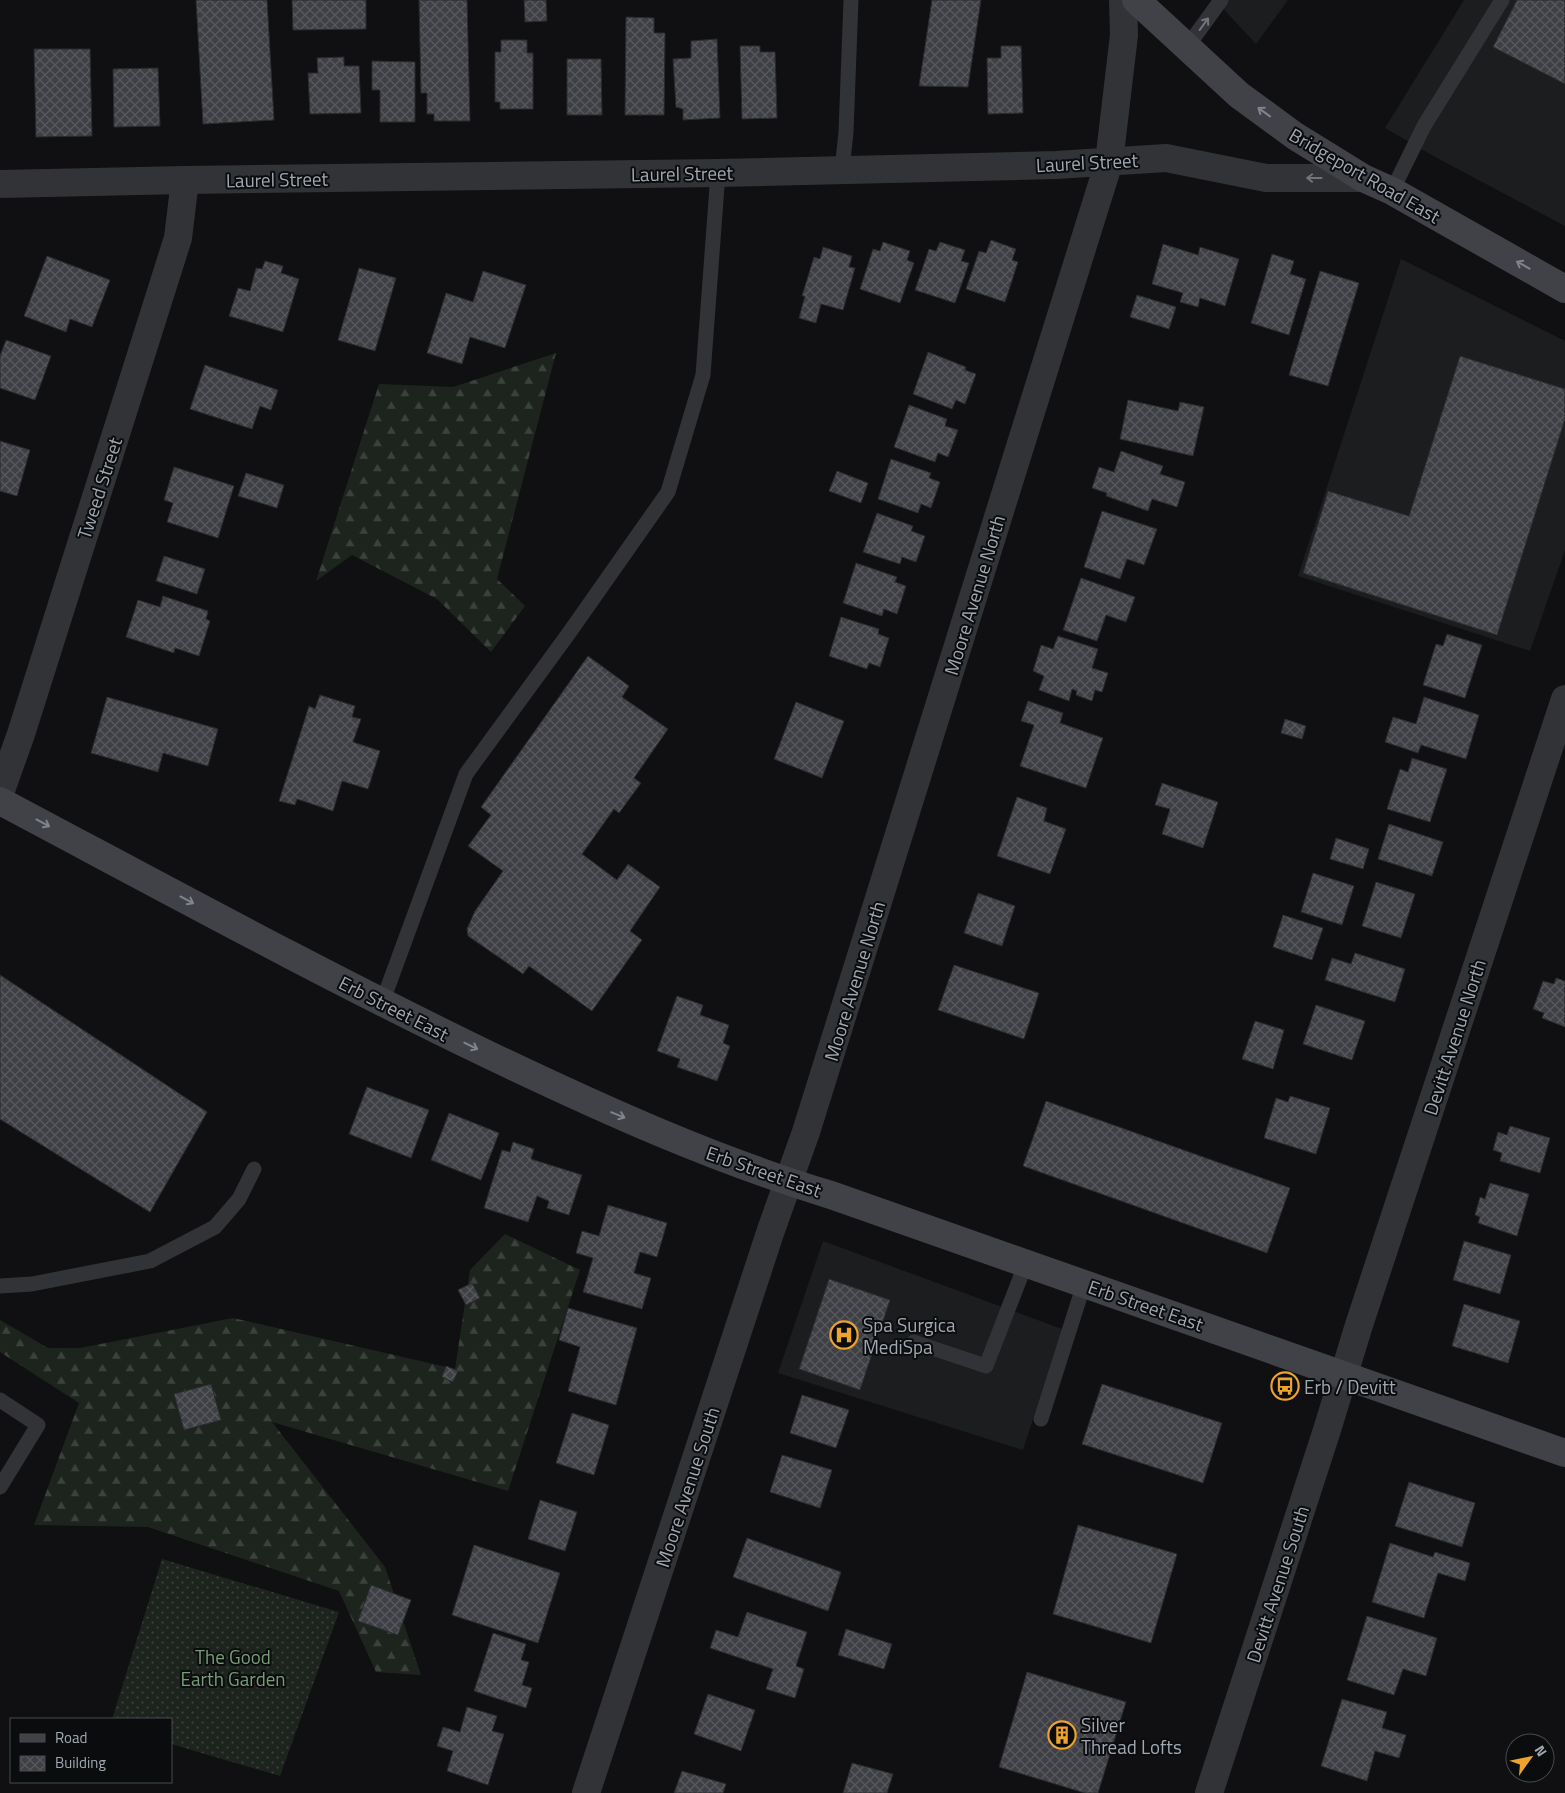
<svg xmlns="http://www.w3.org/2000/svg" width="1565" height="1793" viewBox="0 0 1565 1793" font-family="'Titillium Web',sans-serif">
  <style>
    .built { fill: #1c1d1f }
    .forest { fill: url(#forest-firs) }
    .garden { fill: url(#garden-dots) }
    .building { fill: url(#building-cross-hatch); stroke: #2a2b2e }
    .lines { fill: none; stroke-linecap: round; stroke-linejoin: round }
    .service { stroke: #323337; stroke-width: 15 }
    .minor { stroke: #323337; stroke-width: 28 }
    .secondary { stroke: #404247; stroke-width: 28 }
    .oneway { stroke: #70737b }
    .oneway2 { stroke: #80848d }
    .labels { text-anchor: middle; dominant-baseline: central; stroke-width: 4; stroke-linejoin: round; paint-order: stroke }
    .street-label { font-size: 19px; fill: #a2a8b2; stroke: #0b0c0d }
    .poi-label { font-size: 19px; fill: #a2a8b2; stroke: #0b0c0d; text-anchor: start }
    .park-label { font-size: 19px; fill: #799d79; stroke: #0b0c0d }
  </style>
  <defs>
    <pattern id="forest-firs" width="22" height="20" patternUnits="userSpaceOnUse" patternTransform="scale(1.25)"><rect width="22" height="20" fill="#1d241d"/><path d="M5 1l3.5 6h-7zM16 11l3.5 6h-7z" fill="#3b413b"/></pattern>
    <pattern id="garden-dots" width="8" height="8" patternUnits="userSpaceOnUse" patternTransform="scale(1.25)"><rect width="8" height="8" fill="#1d241d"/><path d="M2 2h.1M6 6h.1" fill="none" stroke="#3b413b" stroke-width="1.8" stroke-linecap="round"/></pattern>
    <pattern id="building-cross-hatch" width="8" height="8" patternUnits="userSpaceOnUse" patternTransform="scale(1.25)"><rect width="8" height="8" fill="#3f4045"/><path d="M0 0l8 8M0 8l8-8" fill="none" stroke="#58595d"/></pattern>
  </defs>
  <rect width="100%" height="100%" fill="#101012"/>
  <g class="built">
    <path d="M1215,0h73l-32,44z"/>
    <path d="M1464,0h101v226l-130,-69 -50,-29z"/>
    <path d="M1401,259l164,82v209l-35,101 -232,-75z"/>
    <path d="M823,1241l239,88 -39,121 -245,-77z"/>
  </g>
  <g class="forest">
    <path d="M556,353l-59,226 28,27 -34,46 -54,-53 -85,-44 -36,26 63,-197 74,3z"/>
    <path d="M505,1234l75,36 -72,221 -236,-69 113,145 36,108 -45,-3 -37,-81 -191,-64 -114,-2 45,-122 -79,-51v-32l48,28h32l153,-30 222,51 15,-99z"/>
  </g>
  <path class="garden" d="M162,1559l177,53 -59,164 -109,-32v-25h-59z"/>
  <g class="building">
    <path d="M196,0h71l7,120 -71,4z"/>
    <path d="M292,0h74v29l-73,1z"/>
    <path d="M419,0h48l3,121h-36v-7h-7v-21h-6z"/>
    <path d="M524,0h22l1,21 -22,1z"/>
    <path d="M932,0h49l-13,87 -49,-1z"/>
    <path d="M1517,0h48v84l-72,-37z"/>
    <path d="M626,17l28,1v15h11l-1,82h-39z"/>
    <path d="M717,39l3,79 -37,2v-11l-7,-2 -3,-48 18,-1v-17z"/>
    <path d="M501,40h26v13h6v56h-33v-7h-5v-50h6z"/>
    <path d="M740,46h20v6h15l2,66 -35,1z"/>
    <path d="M1001,46h20l2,67 -35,1 -1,-56h14z"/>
    <path d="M34,49h56l2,87 -56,1z"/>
    <path d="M344,57v9h15l2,47 -51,1 -2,-41h10l-1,-15z"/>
    <path d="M567,59h34l1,56h-35z"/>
    <path d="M372,61l43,1v60h-35v-32h-8z"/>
    <path d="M158,68l2,58 -46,1 -1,-58z"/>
    <path d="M991,240l25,9 -4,11 6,2 -13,40 -39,-13 13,-38 7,2z"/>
    <path d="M883,242l27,9 -3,9 7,3 -14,40 -40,-14 13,-40 7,2z"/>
    <path d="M940,242l25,8 -4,11 8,2 -14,40 -40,-13 14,-41 7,2z"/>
    <path d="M1163,244l35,11 2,-8 39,12 -14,47 -25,-8 -2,9 -18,-5 3,-9 -31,-9z"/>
    <path d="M823,247l29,9 -3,11 6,1 -12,42 -22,-6 -5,19 -17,-5 6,-22h-3l12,-39 6,2z"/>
    <path d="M1272,254l22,7 -4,13 16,5 -17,56 -38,-12z"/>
    <path d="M47,256l63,24 -18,47 -22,-8 -4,13 -42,-16z"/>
    <path d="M265,261l18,5 -2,7 18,6 -16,53 -54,-16 9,-28 12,3 6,-23 6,1z"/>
    <path d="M359,268l37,10 -21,73 -37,-11z"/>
    <path d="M483,271l43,14 -21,63 -35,-11 -8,27 -35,-11 19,-60 27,9z"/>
    <path d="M1320,271l39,12 -31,103 -39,-11z"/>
    <path d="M1137,295l39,12 -7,22 -39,-12z"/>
    <path d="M6,340l45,16 -16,44 -35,-12v-32z"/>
    <path d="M928,352l38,15 -1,3 11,4 -11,30 -9,-4 -4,9 -39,-15z"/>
    <path d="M1460,356l105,33v30l-68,216 -194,-62 25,-82 81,25z"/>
    <path d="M205,365l73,25 -7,20 -11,-4 -8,23 -62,-20z"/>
    <path d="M1128,400l50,11 2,-9 24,5 -11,49 -73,-17z"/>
    <path d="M909,405l38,14 -2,7 13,4 -10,27 -10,-4 -3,9 -41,-15z"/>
    <path d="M0,441l30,9 -13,46 -17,-5z"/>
    <path d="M1121,451l42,15 -3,8 25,8 -8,25 -25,-8 -4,12 -42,-15 1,-3 -15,-5 7,-21 15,5z"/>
    <path d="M891,459l40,14 -2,5 11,4 -9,26 -10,-4 -3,9 -40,-14z"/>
    <path d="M174,467l60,19 -16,52 -51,-16 6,-19 -9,-3z"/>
    <path d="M837,471l31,12 -7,20 -32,-12z"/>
    <path d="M246,473l38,12 -7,23 -39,-12z"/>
    <path d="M1102,511l55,18 -13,36 -17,-6 -7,20 -36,-12z"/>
    <path d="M877,513l36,13 -2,5 14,5 -9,26 -14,-5 -2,7 -37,-12z"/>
    <path d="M164,556l41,13 -8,25 -41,-13z"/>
    <path d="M856,563l41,14 -2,5 11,4 -9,28 -13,-5 -2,7 -39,-13z"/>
    <path d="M1081,578l54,19 -9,25 -20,-7 -9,26 -34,-11z"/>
    <path d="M163,596l45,15 -2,8 4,2 -11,35 -24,-8 -1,5 -48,-16 12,-37 22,7z"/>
    <path d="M841,617l38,12 -1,5 11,4 -9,29 -11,-4 -2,6 -38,-13z"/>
    <path d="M1447,634l35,11 -17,53 -42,-13 13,-41 7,2z"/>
    <path d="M1058,636l40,13 -6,19 16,5 -6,19 -7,-2 -3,11 -16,-6 1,-4 -5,-2 -3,12 -30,-11 5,-14 -11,-5 8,-26 12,4z"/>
    <path d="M588,656l41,30 -7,11 46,32 -34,49 7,5 -22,30 -5,-4 -32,45 35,26 11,-16 32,23 -30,44 12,9 -50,71 -63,-45 -6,8 -55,-38 -1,-7 8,-18 28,-40 -35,-25 23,-31 -10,-8z"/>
    <path d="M320,695l35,11 -3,11 9,2 -8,23 27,9 -12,38 -26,-8 -9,30 -36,-12 -2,6 -16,-4 30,-95 6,3z"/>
    <path d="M107,697l111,32 -10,37 -45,-13 -5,19 -67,-19z"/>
    <path d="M1424,697l55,18 -13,44 -45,-14 -3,8 -33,-11 8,-25 23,7z"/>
    <path d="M1028,701l35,12 -3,10 43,15 -17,50 -66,-22 14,-41 -13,-4z"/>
    <path d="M796,702l48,19 -22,57 -48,-19z"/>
    <path d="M1285,719l21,7 -4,13 -21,-6z"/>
    <path d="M1412,758l35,11 -17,53 -43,-13 13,-40 8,3z"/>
    <path d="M1162,783l56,19 -15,46 -41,-14 8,-25 -15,-4z"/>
    <path d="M1017,797l30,11 -3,13 22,8 -16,45 -53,-18z"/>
    <path d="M1389,824l54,18 -11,34 -54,-17z"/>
    <path d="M1336,838l33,11 -6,20 -33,-10z"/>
    <path d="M1313,873l41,13 -12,39 -41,-13z"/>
    <path d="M1376,882l39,12 -14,44 -39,-12z"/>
    <path d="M978,893l37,13 -13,40 -38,-13z"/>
    <path d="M1283,915l40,13 -11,32 -39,-13z"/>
    <path d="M1355,953l50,16 -10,33 -70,-22 7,-22 19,6z"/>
    <path d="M954,965l85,28 -15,46 -86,-29z"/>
    <path d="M0,975l207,137 -57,100 -150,-93z"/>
    <path d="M0,975l207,137 -57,100 -150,-93z"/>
    <path d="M1556,978l9,3v46l-23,-9 2,-5 -11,-4 10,-28 11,3z"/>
    <path d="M677,996l26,9 -3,10 29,10 -6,18 7,3 -13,35 -40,-14 3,-8 -23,-8z"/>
    <path d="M1316,1005l49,16 -13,39 -49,-16z"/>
    <path d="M1255,1021l29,9 -11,39 -31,-10z"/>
    <path d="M367,1087l62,23 -18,48 -62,-24z"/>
    <path d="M1290,1096l40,12 -14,46 -52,-16 12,-40 12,4z"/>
    <path d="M1046,1101l244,87 -23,65 -244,-87z"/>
    <path d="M449,1113l50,20 -18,47 -50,-20z"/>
    <path d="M1510,1126l40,12 -10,35 -40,-12 2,-8 -9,-3 5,-18 9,3z"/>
    <path d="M513,1142l21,7 -3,10 51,16 -13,40 -22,-7 2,-7 -12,-5 -9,26 -44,-14 18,-58 8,2z"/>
    <path d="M1490,1183l39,11 -12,42 -39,-13 2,-6 -5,-2 5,-18 5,2z"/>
    <path d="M608,1205l59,18 -10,34 -17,-5 -6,21 17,5 -9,31 -59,-17 10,-34 -17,-5 6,-22 17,5z"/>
    <path d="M1464,1241l47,14 -11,39 -47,-14z"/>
    <path d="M829,1279l61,21 -30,90 -61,-21z"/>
    <path d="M472,1283l8,15 -14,7 -8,-15z"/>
    <path d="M1464,1304l56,17 -12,42 -56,-17z"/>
    <path d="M568,1308l69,20 -21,77 -48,-14 12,-44 -21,-7z"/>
    <path d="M446,1366l12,5 -5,11 -11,-5z"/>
    <path d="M211,1384l10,36 -37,10 -10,-36z"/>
    <path d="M1102,1384l120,39 -19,60 -121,-39z"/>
    <path d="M802,1395l47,15 -13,38 -46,-15z"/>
    <path d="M572,1413l37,12 -15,50 -38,-12z"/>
    <path d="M782,1455l50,15 -12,38 -50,-16z"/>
    <path d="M1409,1482l66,21 -13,44 -67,-21z"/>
    <path d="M540,1500l37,12 -12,39 -37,-12z"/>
    <path d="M1078,1525l99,29 -26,89 -98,-29z"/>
    <path d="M747,1538l94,34 -13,39 -95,-34z"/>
    <path d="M1390,1543l43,14 2,-5 35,11 -5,18 -27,-8 -14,45 -52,-16z"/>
    <path d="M474,1545l86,28 -22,70 -86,-28z"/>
    <path d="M371,1585l40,15 -13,35 -40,-14z"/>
    <path d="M747,1612l60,20 -11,34 8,3 -9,29 -29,-9 7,-20 -63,-21 6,-18 22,7z"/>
    <path d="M1367,1616l70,22 -11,38 -23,-7 -9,26 -47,-15z"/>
    <path d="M846,1629l46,15 -8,25 -46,-14z"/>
    <path d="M493,1633l33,11 -5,16 8,2 -7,23 10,3 -6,20 -52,-17z"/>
    <path d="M1027,1672l99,30 -28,91h-13l-86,-26z"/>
    <path d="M708,1694l47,16 -14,41 -47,-17z"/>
    <path d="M1342,1699l45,13 -5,16 24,7 -7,23 -24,-7 -8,30 -46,-15z"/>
    <path d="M467,1707l30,9 -5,15 12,3 -16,51 -41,-14 6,-20 -16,-5 6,-19 17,5z"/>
    <path d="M852,1763l41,11 -6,19h-44z"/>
    <path d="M682,1771l44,13 -3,9h-49z"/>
  </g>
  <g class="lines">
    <g class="service">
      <path d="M1187,47l34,-47"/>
      <path d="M842,170l4,-38 5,-132"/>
      <path d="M1392,191l32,-65 78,-126"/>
      <path d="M382,1003l84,-229 103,-141 99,-141 35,-117 15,-202"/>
      <path d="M0,1286l32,-2 118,-23 65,-34 24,-28 15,-30"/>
      <path d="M914,1342l72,24 40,-103"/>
      <path d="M0,1400l38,25 -38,62"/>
      <path d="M1041,1419l43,-135"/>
    </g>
    <g class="minor">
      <path d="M0,184l185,-4 533,-7 338,-8 110,-7 100,20h97"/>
      <path d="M0,793l21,-59 157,-496 7,-58"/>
      <path d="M586,1793l185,-563 35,-98 303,-970 15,-127 -1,-35"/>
      <path d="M1209,1793l118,-363 32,-105 206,-626"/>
    </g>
    <g class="secondary">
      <path d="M1136,0l103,95 56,41 68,42 29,13 173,98"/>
      <path d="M0,801c162,86 323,174 489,254 111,53 223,104 342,140l734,258"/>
    </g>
  </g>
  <defs><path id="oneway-shaft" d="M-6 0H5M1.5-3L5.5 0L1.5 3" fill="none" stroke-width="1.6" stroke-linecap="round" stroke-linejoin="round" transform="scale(1.25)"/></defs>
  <g class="oneway">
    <use href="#oneway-shaft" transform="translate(1204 24) rotate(-54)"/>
    <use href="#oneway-shaft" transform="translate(1314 178) rotate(180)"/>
  </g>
  <g class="oneway2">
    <use href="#oneway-shaft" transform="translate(1264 112) rotate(-144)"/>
    <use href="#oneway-shaft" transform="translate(1523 265) rotate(-151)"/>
    <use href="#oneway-shaft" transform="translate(43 823) rotate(28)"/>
    <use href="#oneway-shaft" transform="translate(187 900) rotate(28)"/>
    <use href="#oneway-shaft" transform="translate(471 1046) rotate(26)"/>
    <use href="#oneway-shaft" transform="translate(618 1115) rotate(22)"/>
  </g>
  <defs>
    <g id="hospital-ring" transform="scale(1.4375)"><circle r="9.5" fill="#0b0c0d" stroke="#eda32d" stroke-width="1.5"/><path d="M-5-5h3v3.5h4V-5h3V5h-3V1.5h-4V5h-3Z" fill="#eda32d"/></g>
    <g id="bus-ring" transform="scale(1.4375)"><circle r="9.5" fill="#0b0c0d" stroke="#eda32d" stroke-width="1.5"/><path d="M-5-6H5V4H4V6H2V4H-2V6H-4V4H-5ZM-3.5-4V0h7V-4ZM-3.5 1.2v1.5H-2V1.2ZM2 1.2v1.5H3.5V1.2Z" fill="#eda32d"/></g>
    <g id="building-ring" transform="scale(1.4375)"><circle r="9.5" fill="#0b0c0d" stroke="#eda32d" stroke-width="1.5"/><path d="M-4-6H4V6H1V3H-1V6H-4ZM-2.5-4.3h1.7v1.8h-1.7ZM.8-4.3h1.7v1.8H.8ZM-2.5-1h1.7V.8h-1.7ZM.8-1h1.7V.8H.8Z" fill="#eda32d"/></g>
  </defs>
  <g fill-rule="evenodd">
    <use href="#hospital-ring" x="844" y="1335"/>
    <use href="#bus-ring" x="1285" y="1386"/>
    <use href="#building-ring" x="1062" y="1735"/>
  </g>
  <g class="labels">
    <g class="street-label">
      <text transform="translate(1087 162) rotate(-3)">Laurel Street</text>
      <text transform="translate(682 173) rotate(-1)">Laurel Street</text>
      <text transform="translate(1365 175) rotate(30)">Bridgeport Road East</text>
      <text transform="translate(277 179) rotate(-1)">Laurel Street</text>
      <text transform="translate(99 488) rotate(-72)">Tweed Street</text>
      <text transform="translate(974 595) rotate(-73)">Moore Avenue North</text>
      <text transform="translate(854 981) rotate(-73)">Moore Avenue North</text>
      <text transform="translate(394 1008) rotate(27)">Erb Street East</text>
      <text transform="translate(1454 1037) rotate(-72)">Devitt Avenue North</text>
      <text transform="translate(764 1171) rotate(19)">Erb Street East</text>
      <text transform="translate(1146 1305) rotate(19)">Erb Street East</text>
      <text transform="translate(687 1487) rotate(-72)">Moore Avenue South</text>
      <text transform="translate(1277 1584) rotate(-72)">Devitt Avenue South</text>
    </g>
    <g class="poi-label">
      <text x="863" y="1324">Spa Surgica<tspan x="863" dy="22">MediSpa</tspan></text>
      <text x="1304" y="1386">Erb / Devitt</text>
      <text x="1081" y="1724">Silver<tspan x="1081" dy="22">Thread Lofts</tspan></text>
    </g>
    <g class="park-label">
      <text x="233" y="1656">The Good<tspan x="233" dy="22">Earth Garden</tspan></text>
    </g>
  </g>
  <rect x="10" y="1718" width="162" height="65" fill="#0b0c0d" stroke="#474a4f"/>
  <rect x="20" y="1734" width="25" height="8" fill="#404247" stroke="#474a4f"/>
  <text x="55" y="1743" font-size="15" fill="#a2a8b2">Road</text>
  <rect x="20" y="1756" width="25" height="15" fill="url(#building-cross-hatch)" stroke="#474a4f"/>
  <text x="55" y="1768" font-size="15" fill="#a2a8b2">Building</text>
  <g transform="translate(1530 1758) rotate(57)"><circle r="24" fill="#0b0c0d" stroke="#474a4f"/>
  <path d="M0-4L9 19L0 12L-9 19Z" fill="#eda32d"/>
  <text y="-8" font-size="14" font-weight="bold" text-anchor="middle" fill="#a2a8b2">N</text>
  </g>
</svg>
